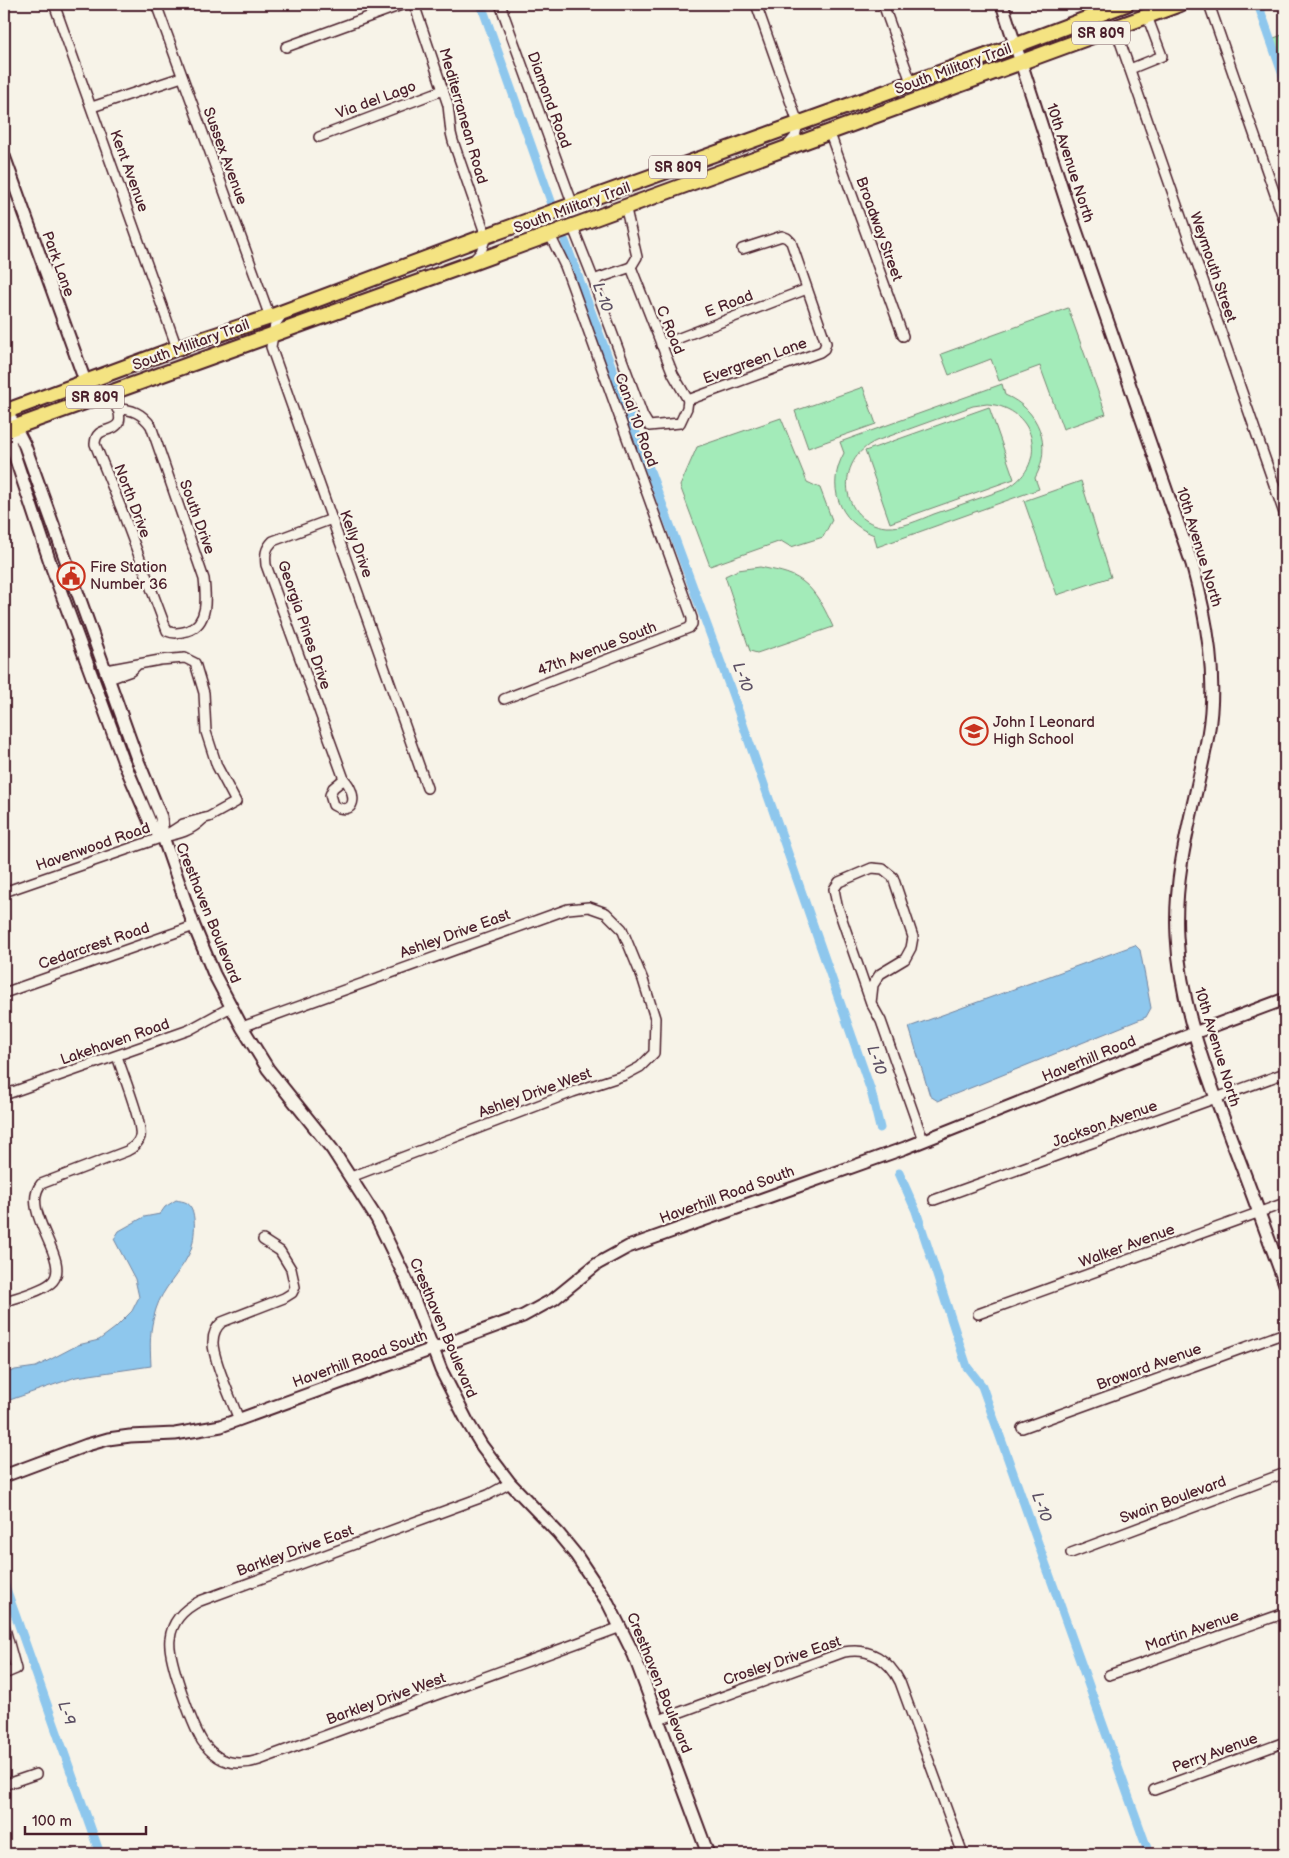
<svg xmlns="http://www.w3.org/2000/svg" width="1289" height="1858" viewBox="0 0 1289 1858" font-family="'Balsamiq Sans',sans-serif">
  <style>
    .green { fill: #a3ebb9; stroke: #768572; fill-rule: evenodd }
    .water { fill: #8ec7ed; stroke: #73849f }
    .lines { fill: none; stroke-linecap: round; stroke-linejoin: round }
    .canal { stroke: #8ec7ed; stroke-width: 9 }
    .minor-casing { stroke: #4a1f2b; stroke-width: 12 }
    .tertiary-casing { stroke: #4a1f2b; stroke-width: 15 }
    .primary-casing { stroke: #4a1f2b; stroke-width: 18 }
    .minor { stroke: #f7f3e8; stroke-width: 9 }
    .tertiary { stroke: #f7f3e8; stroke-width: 11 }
    .primary { stroke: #f4e382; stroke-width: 14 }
    .labels { text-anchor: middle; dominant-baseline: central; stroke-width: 4.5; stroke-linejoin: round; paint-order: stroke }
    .shield { fill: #f7f3e8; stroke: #7e5f64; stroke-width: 1 }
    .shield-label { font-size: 14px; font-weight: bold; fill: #4a1f2b }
    .street-label { font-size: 15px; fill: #4a1f2b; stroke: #f7f3e8 }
    .poi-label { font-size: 15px; fill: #4a1f2b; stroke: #f7f3e8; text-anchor: start }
    .water-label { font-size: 16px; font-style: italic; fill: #5e5165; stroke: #f7f3e8 }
  </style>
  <rect width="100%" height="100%" fill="#f7f3e8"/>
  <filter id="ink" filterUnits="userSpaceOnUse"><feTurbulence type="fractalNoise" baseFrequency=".02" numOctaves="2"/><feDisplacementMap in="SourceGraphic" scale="10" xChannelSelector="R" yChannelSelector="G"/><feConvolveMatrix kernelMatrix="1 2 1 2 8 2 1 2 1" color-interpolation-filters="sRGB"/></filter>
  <g filter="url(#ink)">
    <g class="green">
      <path d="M1285,34v44l-14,-39z"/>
      <path d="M1068,308l38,106 -43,15 -23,-63 -41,15 -8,-22 -42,16 -8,-21z"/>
      <path d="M1002,384l3,11c34,14 48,51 30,83l4,11 -162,58 -3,-12c-36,-14 -48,-49 -30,-82l-4,-11zM987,404c51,3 63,65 16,86 -23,8 -46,16 -69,24 -15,6 -31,14 -48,13 -47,-5 -52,-67 -10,-86l97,-35z"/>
      <path d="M863,387l13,37 -68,24 -13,-37z"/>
      <path d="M989,407l25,72 -124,44 -25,-72z"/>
      <path d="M781,418l26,64 13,6 12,32 -9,17 -32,10 -10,-6 -71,25 -30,-80 17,-39z"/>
      <path d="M1081,481l30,96 -54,18 -33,-94z"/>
      <path d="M760,567c13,3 30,5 42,14 14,10 24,30 31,46l-76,26 -7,-2 -25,-75 13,-6z"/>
    </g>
    <g class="water">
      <path d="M1135,945l5,5 11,58 -5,9 -208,84 -8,-5 -21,-69z"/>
      <path d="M176,1200c3,1 8,1 11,3 11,6 8,40 2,51 -9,19 -27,35 -33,55 -7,22 -6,35 -5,57l-75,11 -72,25v-28l11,-4 21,-3 42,-22 21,-5 16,-12 17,-17 7,-14 -4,-18 -21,-40 5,-8 25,-14 16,-3 5,-7z"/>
    </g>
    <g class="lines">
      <g class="canal">
        <path d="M481,4l71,200"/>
        <path d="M1258,4l27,77"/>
        <path d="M565,241l167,452 139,398 9,37"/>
        <path d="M899,1173l17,38 51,156 15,19 167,468"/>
        <path d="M4,1583l96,271"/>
      </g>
      <g class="minor-casing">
        <g id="minor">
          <path d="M54,4l123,344"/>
          <path d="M156,4l114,313"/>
          <path d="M414,4l34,101 3,28 2,8 33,95 -5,16 -8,9"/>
          <path d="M500,4l73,201"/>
          <path d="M756,4l42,119 -3,14 -8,9"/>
          <path d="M883,4l28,78"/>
          <path d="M1209,4l76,219"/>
          <path d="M1115,27l170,489"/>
          <path d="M286,47l118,-43"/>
          <path d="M1130,69l32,-13 -15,-40"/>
          <path d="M92,107l90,-30"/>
          <path d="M829,131l74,205"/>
          <path d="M319,137l124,-47"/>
          <path d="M625,205l12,52 -6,10"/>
          <path d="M572,225l23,58 1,6 47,127 6,10 31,-3 7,-15 1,-8 132,-48 4,-3 2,-6 -35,-101 -4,-4 -5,-2 -40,13"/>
          <path d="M631,267l42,107 15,26"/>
          <path d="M595,283l4,-5 32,-11"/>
          <path d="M283,313l-8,11 -4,23 156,441"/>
          <path d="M661,345l146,-56"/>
          <path d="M112,391c2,8 10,23 7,31 -5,12 -23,3 -24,22l26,64 46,123c7,3 12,2 20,0 22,-7 19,-34 17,-52l-53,-153c-9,-13 -19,-17 -34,-17"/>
          <path d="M332,519l-59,22c-8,8 -8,14 -7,24l78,214c14,15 12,39 -11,26l-3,-10 3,-7 11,-9"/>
          <path d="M106,670l54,-10 25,-2 10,5 9,30 2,39 11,34 19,36 -27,15 -26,7 -20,13"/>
          <path d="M109,679l22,-8 5,-5"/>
          <path d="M504,699l185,-71 3,-4v-6l-127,-352 -16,-33"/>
          <path d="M4,892l159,-55c16,-3 28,-6 40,-18"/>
          <path d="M4,993l190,-67"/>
          <path d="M871,1003l-34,-98 -3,-16 5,-7 33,-14 11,1 10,8 20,60 -2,11 -6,11 -25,15 -7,11 -2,18 10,18 42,119"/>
          <path d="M242,1027l326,-118 21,-2 17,6 16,16 21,51 12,38 -1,35 -14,14 -15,8 -52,17 -222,85"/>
          <path d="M4,1095l185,-65 42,-23"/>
          <path d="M934,1200l351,-127"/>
          <path d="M4,1302c13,-5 40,-11 49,-21 18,-22 -34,-70 -12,-97l86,-33c6,-3 11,-7 13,-14 3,-14 -18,-65 -23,-81"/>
          <path d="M978,1314l307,-111"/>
          <path d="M239,1420c-6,-17 -27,-62 -26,-78 0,-8 2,-14 9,-20l62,-24 8,-5 3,-6 -4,-18 -11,-18 -17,-11"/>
          <path d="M1022,1428l263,-95"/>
          <path d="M510,1483l-22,12 -288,106c-16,8 -28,19 -30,38 -3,18 22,85 32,102 4,6 10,12 16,16 12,8 29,7 41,3l362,-133"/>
          <path d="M1071,1553l214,-80"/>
          <path d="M4,1625l12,44 -12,5"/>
          <path d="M1109,1675l176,-62"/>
          <path d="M659,1720l185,-68c26,-5 45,8 56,30l63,172"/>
          <path d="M4,1785l32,-11"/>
          <path d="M1154,1790l131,-48"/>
          <path d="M69,1854h1"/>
        </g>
      </g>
      <g class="tertiary-casing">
        <g id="tertiary">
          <path d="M1002,4l67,206 123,354c15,55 26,114 16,171 -12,67 -35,132 -31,201 3,69 29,136 53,200 19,49 37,98 55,148"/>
          <path d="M4,156l81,225"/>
          <path d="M7,411l18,35 111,310 25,61 2,20 31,89 20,48 28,53 26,42 64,80 45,70 30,62 34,89 26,51 15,25 28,37 48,50 18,22 32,48 26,52 74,199"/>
          <path d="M14,427l-4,15 42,126 71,192 30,69 10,8"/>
          <path d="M4,1476l83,-31 21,-6 22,-3 45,-2 46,-8 302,-110 31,-17 43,-35 31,-17 277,-99 289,-115 91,-34"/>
        </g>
      </g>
      <g class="primary-casing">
        <g id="primary">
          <path d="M4,412l173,-64 93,-31 216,-81 531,-191 109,-41"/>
          <path d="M4,431l468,-168 708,-259"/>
        </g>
      </g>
      <use href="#minor" class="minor"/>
      <use href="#tertiary" class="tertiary"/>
      <use href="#primary" class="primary"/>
    </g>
  </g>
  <defs>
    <g id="civic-ring" transform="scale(1.4375)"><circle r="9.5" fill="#f7f3e8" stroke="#c8321e" stroke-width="1.5"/><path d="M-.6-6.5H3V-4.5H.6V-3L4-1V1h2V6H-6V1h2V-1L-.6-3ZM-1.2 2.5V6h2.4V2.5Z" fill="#c8321e"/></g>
    <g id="school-ring" transform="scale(1.4375)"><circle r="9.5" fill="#f7f3e8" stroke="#c8321e" stroke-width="1.5"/><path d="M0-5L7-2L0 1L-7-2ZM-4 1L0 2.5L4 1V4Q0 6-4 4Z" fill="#c8321e"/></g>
  </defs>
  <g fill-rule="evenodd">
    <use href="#civic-ring" x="71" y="576"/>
    <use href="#school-ring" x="974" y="731"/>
  </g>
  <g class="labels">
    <g class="shield">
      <rect x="1072" y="21.5" width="58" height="23" rx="4"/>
      <rect x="649" y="155.5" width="58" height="23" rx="4"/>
      <rect x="66" y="385.5" width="58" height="23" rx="4"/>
    </g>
    <g class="shield-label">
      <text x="1101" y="33">SR 809</text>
      <text x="678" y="167">SR 809</text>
      <text x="95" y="397">SR 809</text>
    </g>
    <g class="street-label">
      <text transform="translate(953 69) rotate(-20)">South Military Trail</text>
      <text transform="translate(376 100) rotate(-20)">Via del Lago</text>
      <text transform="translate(549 100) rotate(70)">Diamond Road</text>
      <text transform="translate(463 116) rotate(74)">Mediterranean Road</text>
      <text transform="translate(225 156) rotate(70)">Sussex Avenue</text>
      <text transform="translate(1070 163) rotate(72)">10th Avenue North</text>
      <text transform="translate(129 171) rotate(70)">Kent Avenue</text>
      <text transform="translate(572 208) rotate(-20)">South Military Trail</text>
      <text transform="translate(879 229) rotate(70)">Broadway Street</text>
      <text transform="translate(58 264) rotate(70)">Park Lane</text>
      <text transform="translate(1213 267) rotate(71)">Weymouth Street</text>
      <text transform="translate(729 304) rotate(-21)">E Road</text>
      <text transform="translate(670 330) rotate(68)">C Road</text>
      <text transform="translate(191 345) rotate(-20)">South Military Trail</text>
      <text transform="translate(755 361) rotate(-20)">Evergreen Lane</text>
      <text transform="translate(636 420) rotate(70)">Canal 10 Road</text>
      <text transform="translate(132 501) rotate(69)">North Drive</text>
      <text transform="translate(197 517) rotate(70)">South Drive</text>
      <text transform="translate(356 544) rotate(70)">Kelly Drive</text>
      <text transform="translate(1199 547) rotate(73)">10th Avenue North</text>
      <text transform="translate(304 625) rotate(71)">Georgia Pines Drive</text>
      <text transform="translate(597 649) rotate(-21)">47th Avenue South</text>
      <text transform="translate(93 847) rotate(-19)">Havenwood Road</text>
      <text transform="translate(208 913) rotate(68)">Cresthaven Boulevard</text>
      <text transform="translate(455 934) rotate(-20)">Ashley Drive East</text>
      <text transform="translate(94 946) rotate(-19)">Cedarcrest Road</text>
      <text transform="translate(115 1042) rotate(-19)">Lakehaven Road</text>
      <text transform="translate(1217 1047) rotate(73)">10th Avenue North</text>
      <text transform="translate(1089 1059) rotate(-22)">Haverhill Road</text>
      <text transform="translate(535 1093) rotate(-20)">Ashley Drive West</text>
      <text transform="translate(1105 1124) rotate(-20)">Jackson Avenue</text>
      <text transform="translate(727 1195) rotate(-20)">Haverhill Road South</text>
      <text transform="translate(1127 1246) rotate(-20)">Walker Avenue</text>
      <text transform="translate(443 1328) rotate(67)">Cresthaven Boulevard</text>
      <text transform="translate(360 1359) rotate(-20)">Haverhill Road South</text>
      <text transform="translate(1149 1367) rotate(-20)">Broward Avenue</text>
      <text transform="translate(1173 1500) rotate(-20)">Swain Boulevard</text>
      <text transform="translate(295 1551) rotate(-20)">Barkley Drive East</text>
      <text transform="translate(1192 1631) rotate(-19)">Martin Avenue</text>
      <text transform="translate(782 1661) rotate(-19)">Crosley Drive East</text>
      <text transform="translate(659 1683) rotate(68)">Cresthaven Boulevard</text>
      <text transform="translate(386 1699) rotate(-20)">Barkley Drive West</text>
      <text transform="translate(1215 1753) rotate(-20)">Perry Avenue</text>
    </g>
    <g class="poi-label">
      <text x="90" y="567">Fire Station<tspan x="90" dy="17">Number 36</tspan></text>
      <text x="993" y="722">John I Leonard<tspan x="993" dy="17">High School</tspan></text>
    </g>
    <g class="water-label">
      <text transform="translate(602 297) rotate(70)">L-10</text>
      <text transform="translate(742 677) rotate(70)">L-10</text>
      <text transform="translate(876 1060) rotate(71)">L-10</text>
      <text transform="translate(1041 1507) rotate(70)">L-10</text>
      <text transform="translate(66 1713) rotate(71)">L-9</text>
    </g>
  </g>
  <rect width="1289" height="1858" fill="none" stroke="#f7f3e8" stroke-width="20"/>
  <rect x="10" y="10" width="1269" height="1838" fill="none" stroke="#4a1f2b" stroke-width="2" filter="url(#ink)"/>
  <path d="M25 1826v8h121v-8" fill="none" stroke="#4a1f2b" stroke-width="2.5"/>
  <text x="32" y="1826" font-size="15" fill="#4a1f2b" stroke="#f7f3e8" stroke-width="4" paint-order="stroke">100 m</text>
</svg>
